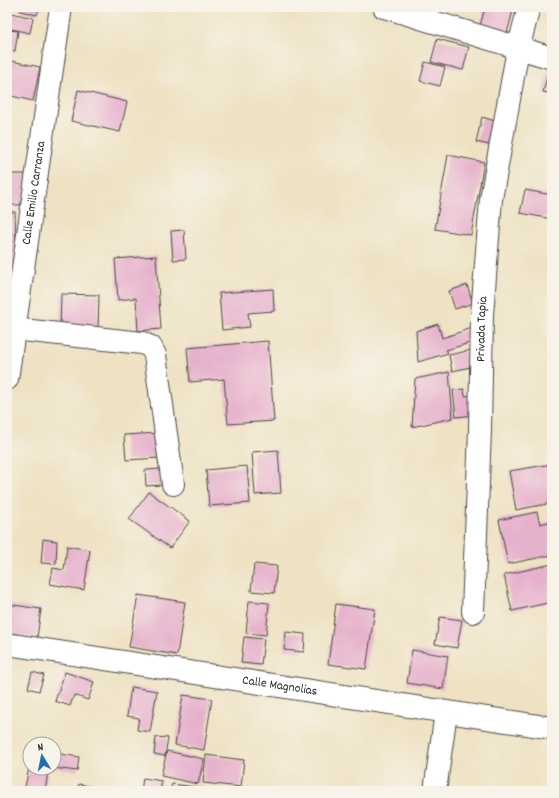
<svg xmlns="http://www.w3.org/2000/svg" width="559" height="798" viewBox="0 0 559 798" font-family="Dekko,sans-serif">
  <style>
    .building { fill: #e6b1cc }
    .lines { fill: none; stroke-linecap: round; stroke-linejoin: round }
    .minor-casing { stroke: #484642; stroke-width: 24 }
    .minor { stroke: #fff; stroke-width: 22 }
    .labels { text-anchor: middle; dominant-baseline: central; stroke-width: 3; stroke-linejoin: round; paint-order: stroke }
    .street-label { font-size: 13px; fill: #2b2b2b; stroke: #f7f3e8 }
  </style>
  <rect width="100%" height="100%" fill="#f7f3e8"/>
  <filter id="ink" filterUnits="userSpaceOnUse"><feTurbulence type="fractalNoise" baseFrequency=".025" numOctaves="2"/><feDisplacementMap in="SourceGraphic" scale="8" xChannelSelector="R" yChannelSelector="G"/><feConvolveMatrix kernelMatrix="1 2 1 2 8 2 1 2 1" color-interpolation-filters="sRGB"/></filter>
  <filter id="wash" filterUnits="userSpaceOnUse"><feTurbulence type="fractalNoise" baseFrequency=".012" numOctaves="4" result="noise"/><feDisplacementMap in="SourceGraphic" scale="16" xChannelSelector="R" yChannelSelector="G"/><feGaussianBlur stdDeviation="0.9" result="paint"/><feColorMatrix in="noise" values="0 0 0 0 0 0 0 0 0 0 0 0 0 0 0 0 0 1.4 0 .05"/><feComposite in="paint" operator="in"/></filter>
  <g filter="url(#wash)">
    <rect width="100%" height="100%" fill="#eee2c3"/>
    <g id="blocks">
      <g class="building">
        <path d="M21,7h19l-3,8 -17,-4z"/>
        <path d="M485,7h29l-7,26 -27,-7z"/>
        <path d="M7,12l26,6 -3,15 -23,-5z"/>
        <path d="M7,30l11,1 -3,20 -8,-1z"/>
        <path d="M437,39l32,8 -6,23 -32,-8z"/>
        <path d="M7,60l33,7 -7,34 -26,-6z"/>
        <path d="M425,62l20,5 -5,19 -20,-5z"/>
        <path d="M549,70l3,1v23l-9,-2z"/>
        <path d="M78,90l49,12 -7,30 -49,-11z"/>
        <path d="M482,117l13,4 -6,24 -13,-3z"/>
        <path d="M448,155l36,7 -13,73 -36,-6z"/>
        <path d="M7,174h20l-1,31h-19z"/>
        <path d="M525,190l27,5v24l-32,-6z"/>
        <path d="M7,212h8l2,64 -10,1z"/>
        <path d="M184,230l2,29 -13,1 -2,-29z"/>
        <path d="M156,256l5,73 -23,2 -2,-33 -18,2 -3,-41z"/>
        <path d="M467,285l6,18 -18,6 -6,-18z"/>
        <path d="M273,289l1,22 -26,2 2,14 -28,3 -3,-37z"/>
        <path d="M61,294l38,1 -1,37 -38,-2z"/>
        <path d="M438,324l4,14 30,-10 4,13 -30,9 2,3 -30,9 -2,-31z"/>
        <path d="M268,341l6,80 -46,3 -4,-45 -34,3 -3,-34z"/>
        <path d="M476,349v17l-24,5 -3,-16z"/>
        <path d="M449,372l4,46 -41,9 3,-48z"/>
        <path d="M464,389l1,7 8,-1 2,20 -19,2 -3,-27z"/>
        <path d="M159,433l1,25 -34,2 -2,-25z"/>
        <path d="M278,450l3,43 -26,2 -3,-43z"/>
        <path d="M552,464v39l-36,7 -7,-39z"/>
        <path d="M247,466l3,37 -41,3 -3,-36z"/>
        <path d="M161,469l1,16 -16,1 -1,-16z"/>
        <path d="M149,492l41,29 -20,27 -41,-29z"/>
        <path d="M537,512l3,12 12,-3v34l-44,9 -9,-44z"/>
        <path d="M43,539l14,2 -1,23 -15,-1z"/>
        <path d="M67,546l23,4 -6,40 -34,-6 3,-16 11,2z"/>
        <path d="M254,564l23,2 -3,27 -23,-2z"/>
        <path d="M552,564v38l-40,9 -8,-36z"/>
        <path d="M138,595l47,7 -8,53 -48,-8z"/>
        <path d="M249,601l20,2 -3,32 -20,-2z"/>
        <path d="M7,604l34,5 -4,29 -30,-5z"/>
        <path d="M336,604l39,5 -9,60 -38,-5z"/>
        <path d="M440,617l22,3 -5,28 -22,-4z"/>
        <path d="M286,632l19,2 -1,18 -20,-2z"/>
        <path d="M244,637l20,2 -3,26 -20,-2z"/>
        <path d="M412,650l36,6 -5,33 -36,-6z"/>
        <path d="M32,672l12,3 -5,16 -11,-3z"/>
        <path d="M65,672l29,10 -6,18 -14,-5 -4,11 -15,-5z"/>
        <path d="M131,687l26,4 -7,41 -13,-2 2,-12 -12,-2z"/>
        <path d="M183,695l29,4 -8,51 -29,-5z"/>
        <path d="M156,737l12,1 -3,18 -11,-2z"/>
        <path d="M167,751l37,8 -6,25 -37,-8z"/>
        <path d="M54,753l25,4 -2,14 -23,-3z"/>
        <path d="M206,755l38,5 -3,27 -38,-4z"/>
        <path d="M29,768l19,4 -3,19 -20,-4z"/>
        <path d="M143,778l19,3 -2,10h-19z"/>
        <path d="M79,784l20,4 -1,3h-21z"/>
        <path d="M172,784l30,4h2v3h-34z"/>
      </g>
    </g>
  </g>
  <g filter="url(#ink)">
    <use href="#blocks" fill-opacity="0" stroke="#484642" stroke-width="1"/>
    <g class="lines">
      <g class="minor-casing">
        <g id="minor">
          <path d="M384,7l168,51"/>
          <path d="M13,329l129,14 9,4 4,8 18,129"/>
          <path id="s1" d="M7,379l54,-372"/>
          <path id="s2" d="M473,612l7,-182 2,-115 9,-116 27,-150 11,-42"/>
          <path id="s3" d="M7,644l545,84"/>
          <path d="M435,791l11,-79"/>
        </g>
      </g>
      <use href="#minor" class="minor"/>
    </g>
  </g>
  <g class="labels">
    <g class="street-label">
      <text stroke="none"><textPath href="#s1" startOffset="188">Calle Emilio Carranza</textPath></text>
      <text stroke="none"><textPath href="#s2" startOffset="283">Privada Tapia</textPath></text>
      <text stroke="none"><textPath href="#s3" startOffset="276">Calle Magnolias</textPath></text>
    </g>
  </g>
  <rect width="559" height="798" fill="none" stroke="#f7f3e8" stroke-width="24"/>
  <g transform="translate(42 756) rotate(350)"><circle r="19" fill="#f7f3e8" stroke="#a5a39c"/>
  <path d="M0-3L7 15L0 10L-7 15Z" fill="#1f6fb2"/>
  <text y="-6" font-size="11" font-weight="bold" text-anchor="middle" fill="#2b2b2b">N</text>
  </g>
</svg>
